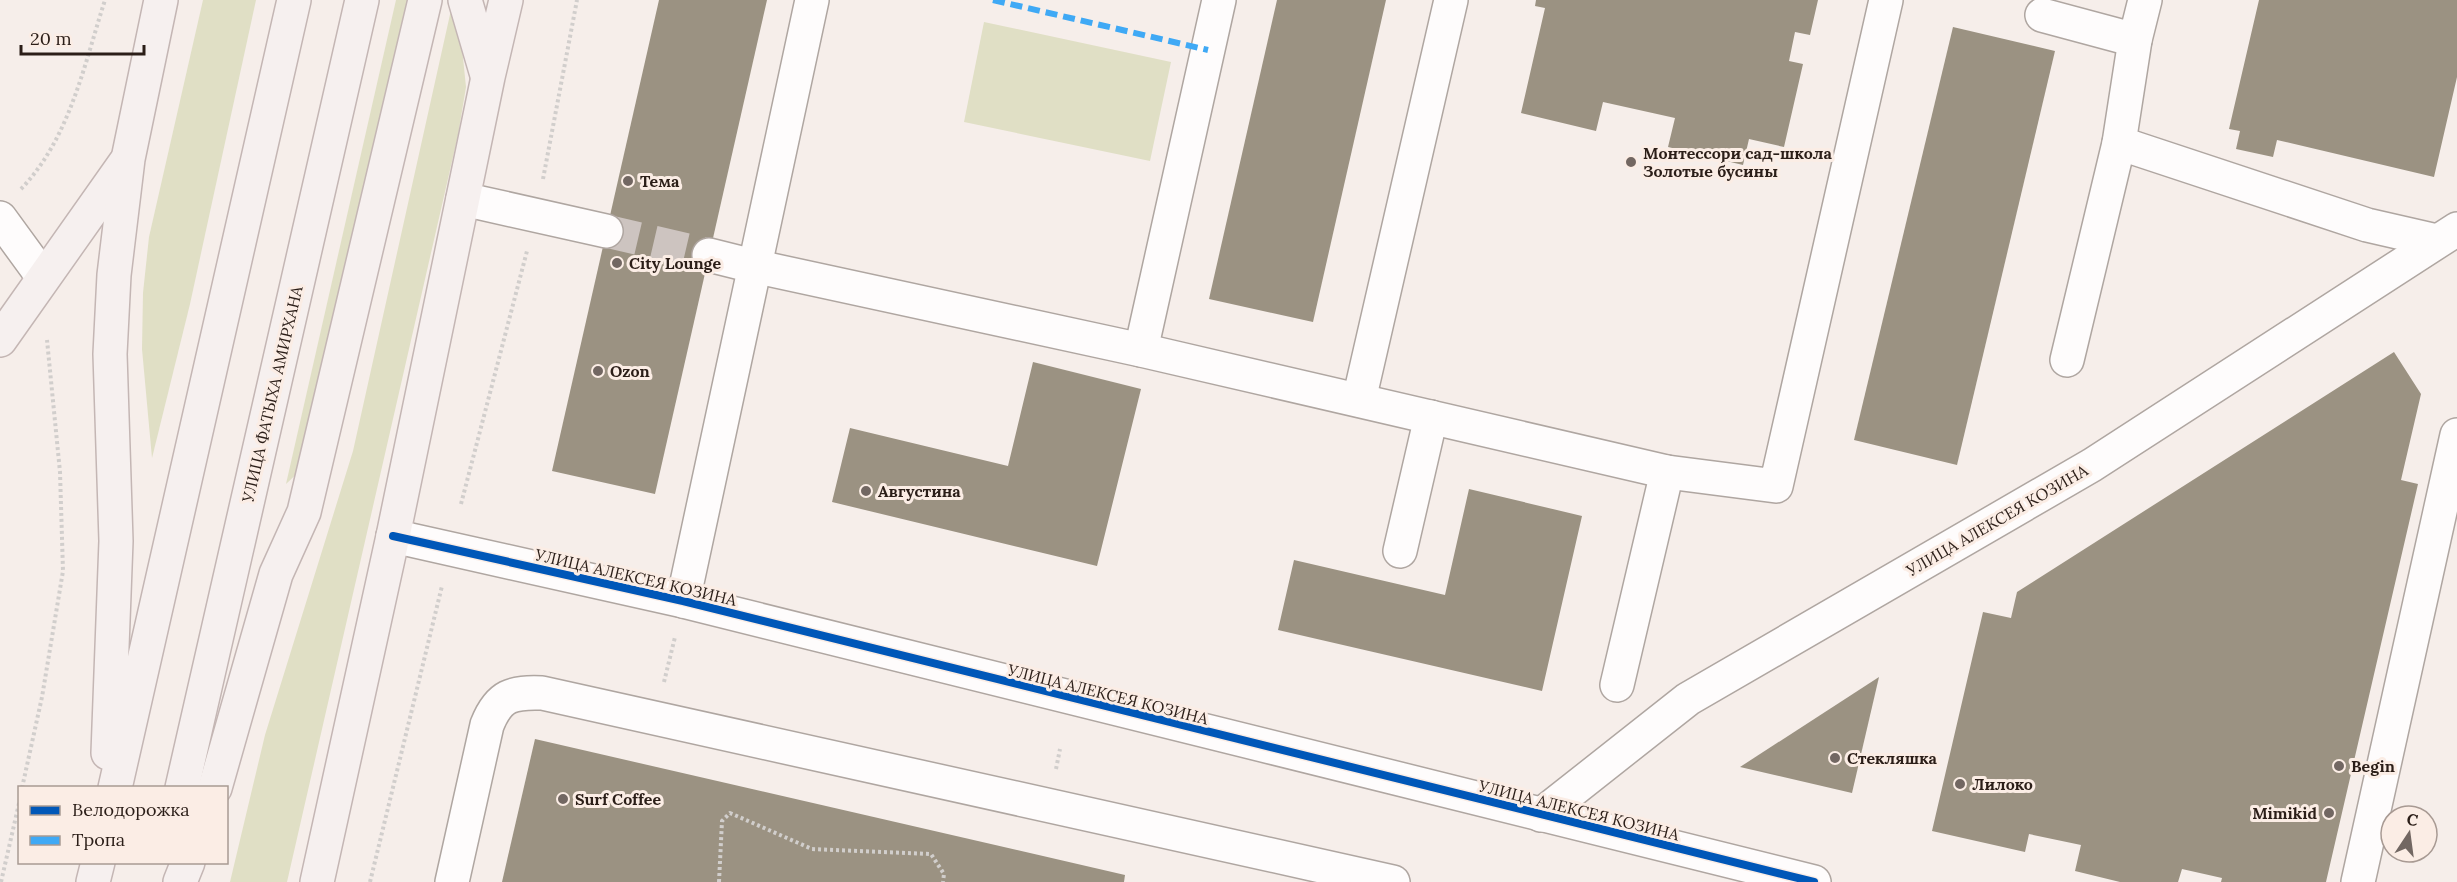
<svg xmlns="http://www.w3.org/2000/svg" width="2457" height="882" viewBox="0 0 2457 882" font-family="Lora,serif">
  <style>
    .green { fill: #e0dfc5 }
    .building { fill: #9b9282 }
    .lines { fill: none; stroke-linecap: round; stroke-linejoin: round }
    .minor-tunnel { stroke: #cdc4c0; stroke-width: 33; stroke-dasharray: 33 16; stroke-linecap: butt }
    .minor-casing { stroke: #afa6a1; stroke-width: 36 }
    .major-casing { stroke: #c4b6b4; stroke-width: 36 }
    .path { stroke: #d1cecc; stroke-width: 4; stroke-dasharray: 3 3; stroke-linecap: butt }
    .minor { stroke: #fefcfc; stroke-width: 33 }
    .major { stroke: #f6f0ef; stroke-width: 33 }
    .quiet { stroke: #3fa9f5; stroke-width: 6; stroke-dasharray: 12 6; stroke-linecap: butt }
    .cycleway-casing { stroke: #fbede5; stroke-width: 11 }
    .cycleway { stroke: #0057b8; stroke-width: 8 }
    .poi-dot { fill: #726762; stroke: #fbede5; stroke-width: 2 }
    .labels { text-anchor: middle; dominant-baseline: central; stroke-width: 6; stroke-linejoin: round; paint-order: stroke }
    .poi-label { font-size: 16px; font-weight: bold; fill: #2b1e18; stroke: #fbede5; text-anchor: start }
    .street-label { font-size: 16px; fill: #2b1e18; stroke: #fbede5 }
  </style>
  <rect width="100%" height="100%" fill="#f6eeea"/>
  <g class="green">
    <path d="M203,0h53l-66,304 -38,154 -10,-109 1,-56 6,-56z"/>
    <path d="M396,0h17l-108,466 -19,18z"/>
    <path d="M453,1l9,47 4,39 -8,48 -171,747h-57l35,-147 88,-284z"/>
    <path d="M984,22l187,40 -21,99 -186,-39z"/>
  </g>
  <g class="building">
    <path d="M659,0h108l-112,494 -103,-23z"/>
    <path d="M1277,0h109l-73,322 -104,-23z"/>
    <path d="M1536,0h282l-8,35 -15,-3 -6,29 14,3 -19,83 -35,-8 -6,26 -75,-18 7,-29 -72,-16 -7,29 -75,-18 24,-105 -10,-2z"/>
    <path d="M2259,0h198v77l-23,100 -157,-37 -4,17 -37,-8 4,-18 -11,-2z"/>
    <path d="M1953,27l102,24 -98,414 -103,-25z"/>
    <path d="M2394,352l27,42 -20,86 17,4 -92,398h-105l1,-4 -40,-9 -4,13h-58l-45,-11 6,-26 -52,-11 -4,18 -93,-21 51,-219 28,6 6,-26z"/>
    <path d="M1033,362l108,27 -44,177 -265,-64 18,-74 158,38z"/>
    <path d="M1469,489l113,27 -40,175 -264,-61 16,-70 151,35z"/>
    <path d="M1879,677l-27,116 -112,-26z"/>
    <path d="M535,739l590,136 -1,7h-622z"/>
  </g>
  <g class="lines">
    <path class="minor-tunnel" d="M606,231l103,24"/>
    <g class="minor-casing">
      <g id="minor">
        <path d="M2042,15l93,25"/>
        <path d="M2119,143l248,82 70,16"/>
        <path d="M463,199l143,32"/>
        <path d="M0,218l43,59"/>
        <path d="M709,255l44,11 388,84 526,122 109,14 110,-486"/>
        <path d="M1141,350l78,-350"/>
        <path d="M2067,360l52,-217 16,-103 10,-40"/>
        <path d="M1359,400l92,-400"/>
        <path d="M393,536l290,65 1131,281"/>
        <path d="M1400,551l31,-134"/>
        <path d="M683,601l129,-601"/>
        <path d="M1617,685l50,-213"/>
        <path d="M1541,815l147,-116 404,-234 365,-236"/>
        <path d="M452,882l35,-157c12,-30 25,-33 55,-32l851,189"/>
        <path d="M2358,882l99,-447"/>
      </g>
    </g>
    <g class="major-casing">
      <g id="major">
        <path d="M465,0l22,75"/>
        <path d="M0,340l125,-177"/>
        <path d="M108,753l8,-212 -6,-187 4,-79 14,-116 33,-159"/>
        <path d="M115,788l179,-788"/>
        <path d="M182,788l180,-788"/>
        <path d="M215,788l61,-214 28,-62 121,-512"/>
        <path d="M93,882l5,-20"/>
        <path d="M180,882l8,-20"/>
        <path d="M317,882l76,-346 95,-459 18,-77"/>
      </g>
    </g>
    <g class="path">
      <path d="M543,179l34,-179"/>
      <path d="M21,189c49,-51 63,-124 84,-189"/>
      <path d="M461,504l66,-253"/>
      <path d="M664,682l11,-45"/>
      <path d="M1056,769l4,-20"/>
      <path d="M22,788l20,-91 21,-126 -3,-99 -13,-132"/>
      <path d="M1,882l19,-83"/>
      <path d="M370,882l72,-296"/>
      <path d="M719,882l3,-61 8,-8 82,36 119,5 13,20 -1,8"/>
    </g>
    <use href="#minor" class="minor"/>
    <use href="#major" class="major"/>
    <path class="quiet" d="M993,0l215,50"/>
    <g class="cycleway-casing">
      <path id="cycleway" d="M393,536l290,65 1131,281"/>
    </g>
    <use href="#cycleway" class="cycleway"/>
  </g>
  <g class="poi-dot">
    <circle cx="1631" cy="162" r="6"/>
    <circle cx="628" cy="181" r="6"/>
    <circle cx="617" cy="263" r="6"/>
    <circle cx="598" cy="371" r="6"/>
    <circle cx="866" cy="491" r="6"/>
    <circle cx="1835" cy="758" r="6"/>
    <circle cx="2339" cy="766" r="6"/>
    <circle cx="1960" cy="784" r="6"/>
    <circle cx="563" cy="799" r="6"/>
    <circle cx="2329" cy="813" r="6"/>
  </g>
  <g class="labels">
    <g class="poi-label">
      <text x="1643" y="153">Монтессори сад-школа<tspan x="1643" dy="18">Золотые бусины</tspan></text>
      <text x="640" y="181">Тема</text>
      <text x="629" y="263">City Lounge</text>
      <text x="610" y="371">Ozon</text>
      <text x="878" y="491">Августина</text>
      <text x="1847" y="758">Стекляшка</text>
      <text x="2351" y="766">Begin</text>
      <text x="1972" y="784">Лилоко</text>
      <text x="575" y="799">Surf Coffee</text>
      <text x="2317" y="813" text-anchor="end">Mimikid</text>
    </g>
    <g class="street-label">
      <text transform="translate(272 394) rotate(-77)">УЛИЦА ФАТЫХА АМИРХАНА</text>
      <text transform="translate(1997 520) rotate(-30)">УЛИЦА АЛЕКСЕЯ КОЗИНА</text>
      <text transform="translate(636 577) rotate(13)">УЛИЦА АЛЕКСЕЯ КОЗИНА</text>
      <text transform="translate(1108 694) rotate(14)">УЛИЦА АЛЕКСЕЯ КОЗИНА</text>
      <text transform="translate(1579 810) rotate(14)">УЛИЦА АЛЕКСЕЯ КОЗИНА</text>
    </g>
  </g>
  <rect x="18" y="786" width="210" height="78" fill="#fbede5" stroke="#a89a93" stroke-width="1.5"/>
  <rect x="30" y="806" width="30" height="9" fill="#0057b8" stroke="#a89a93" stroke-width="1.5"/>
  <text x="72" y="816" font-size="18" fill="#2b1e18">Велодорожка</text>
  <rect x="30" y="836" width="30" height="9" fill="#3fa9f5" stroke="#a89a93" stroke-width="1.5"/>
  <text x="72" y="846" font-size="18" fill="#2b1e18">Тропа</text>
  <g transform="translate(2409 834) rotate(13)"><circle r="28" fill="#fbede5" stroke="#a89a93" stroke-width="1.5"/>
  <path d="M0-4.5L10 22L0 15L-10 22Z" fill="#726762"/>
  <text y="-9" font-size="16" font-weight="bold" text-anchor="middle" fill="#2b1e18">С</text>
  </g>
  <path d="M21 45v9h123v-9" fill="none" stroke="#2b1e18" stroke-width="3"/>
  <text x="30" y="45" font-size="18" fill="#2b1e18" stroke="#fbede5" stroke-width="4.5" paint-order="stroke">20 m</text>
</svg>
